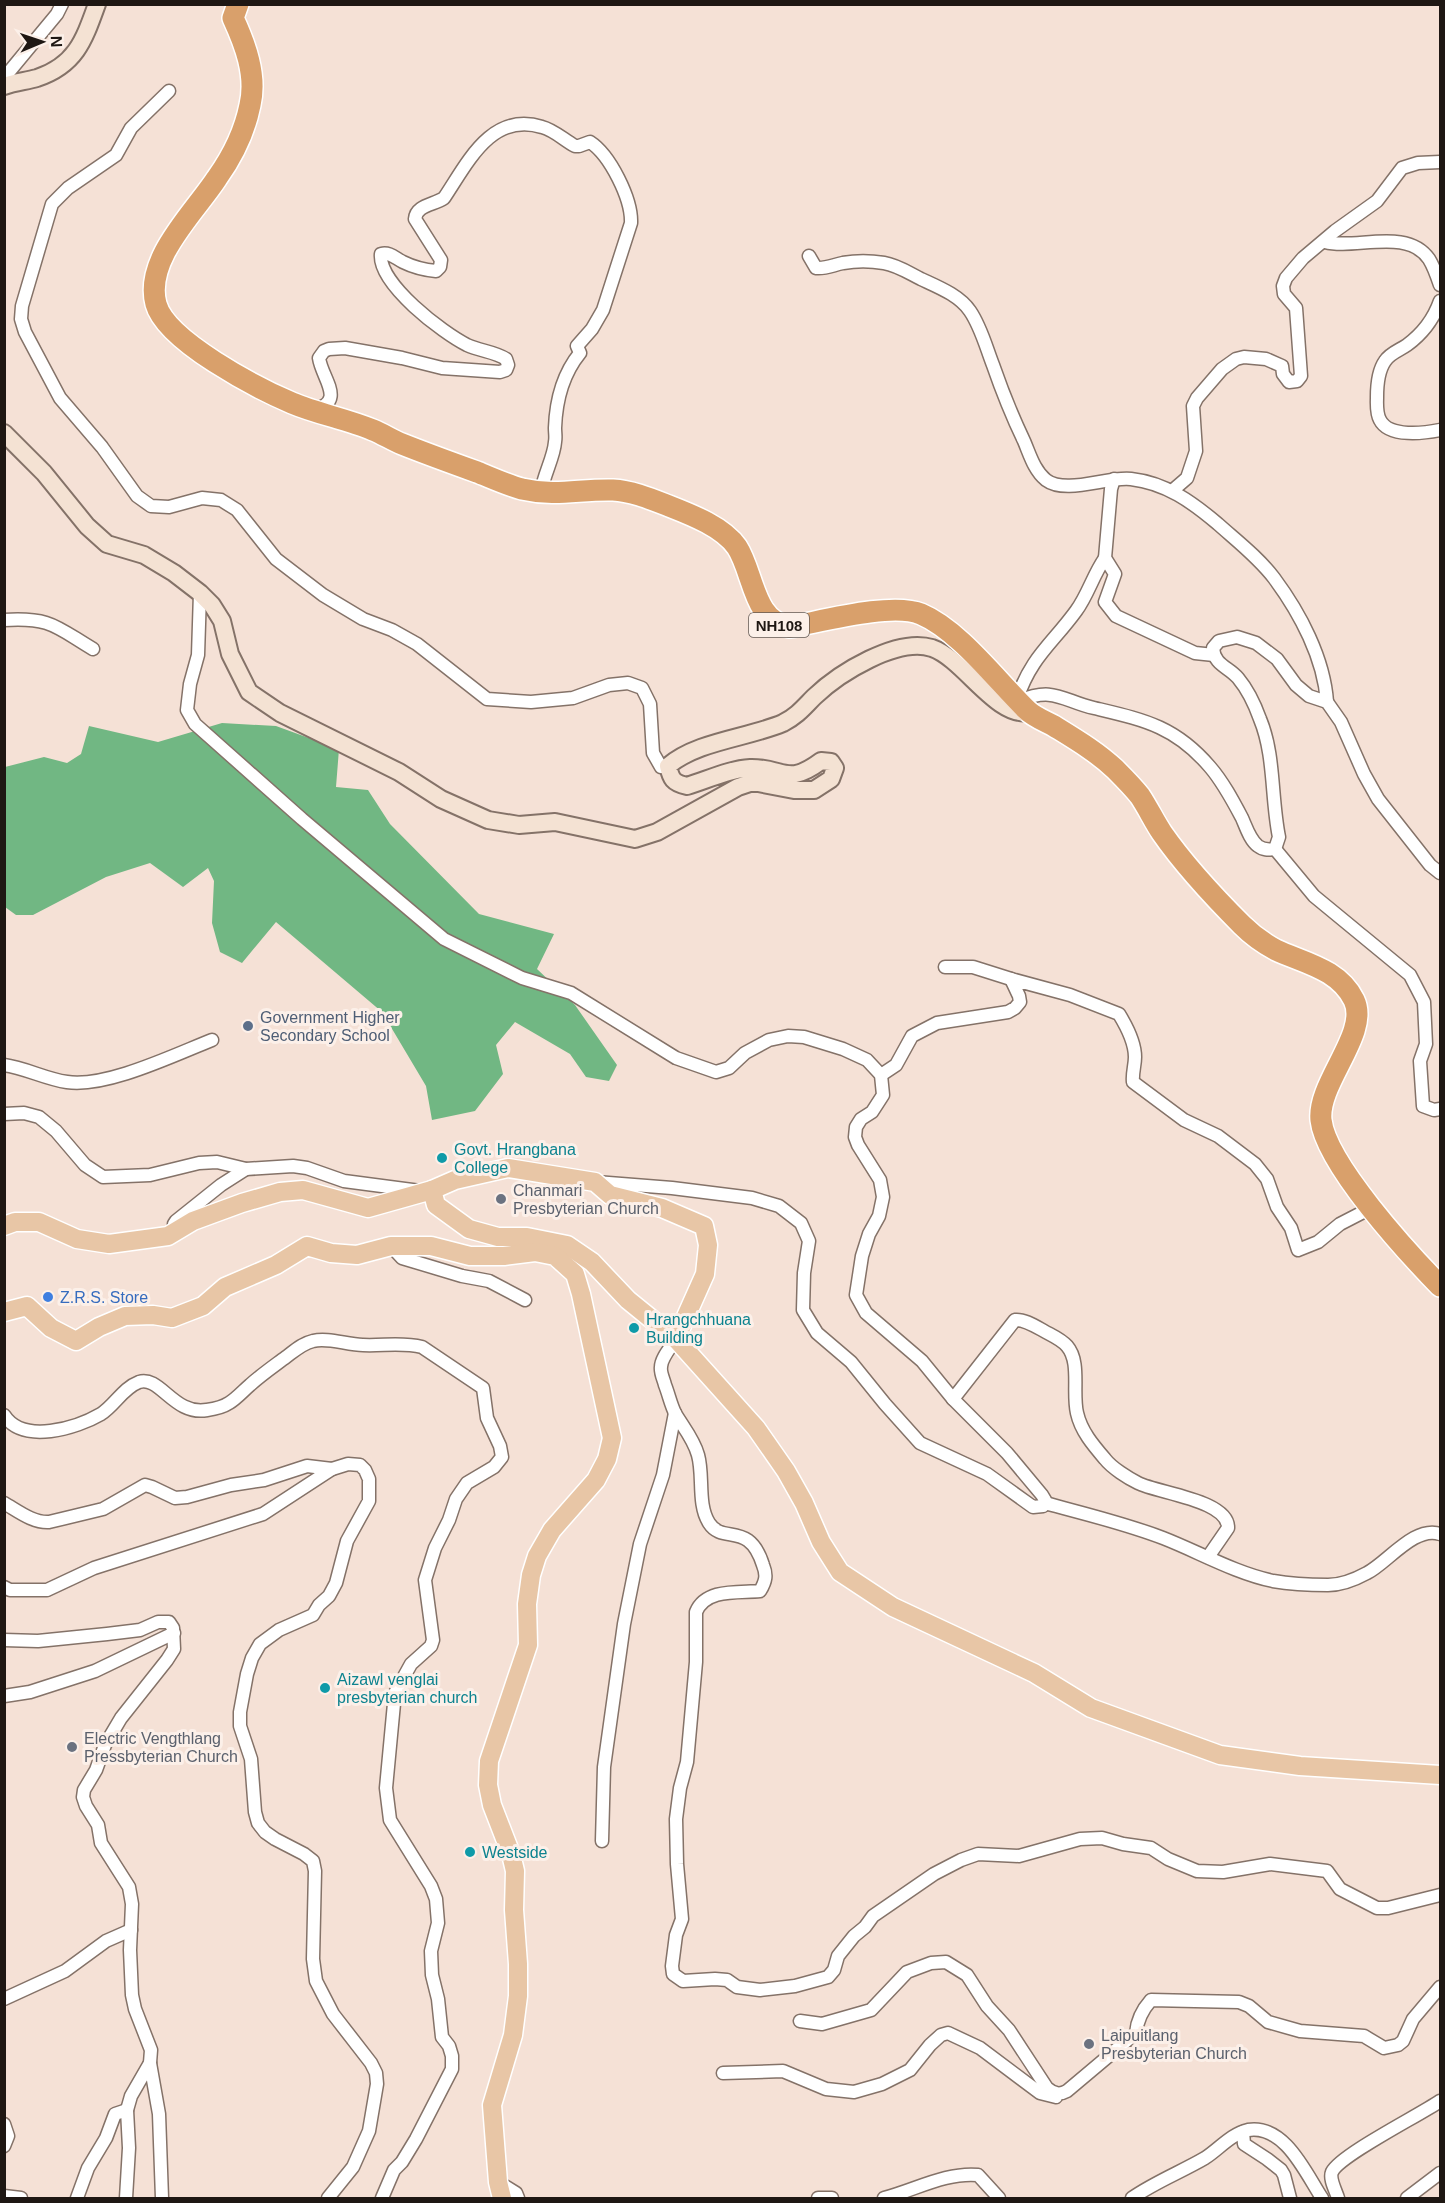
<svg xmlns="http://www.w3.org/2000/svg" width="1445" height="2203" viewBox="0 0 1445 2203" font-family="Arial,sans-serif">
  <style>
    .forest { fill: #71b783 }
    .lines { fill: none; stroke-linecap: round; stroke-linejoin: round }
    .street-casing { stroke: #847268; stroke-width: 15 }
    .secondary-casing { stroke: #847268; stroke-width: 20 }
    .primary-casing { stroke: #fff; stroke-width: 21 }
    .highway-casing { stroke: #fff; stroke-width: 24 }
    .street { stroke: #fff; stroke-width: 12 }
    .secondary { stroke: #f4e2d3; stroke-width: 16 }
    .primary { stroke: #e8c6a6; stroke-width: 18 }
    .highway { stroke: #d9a06b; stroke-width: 21 }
    .service-dot { fill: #5c6f8a; stroke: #fcf0e9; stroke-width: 2 }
    .culture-dot { fill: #0f9aa8; stroke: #fcf0e9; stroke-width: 2 }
    .worship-dot { fill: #6b7280; stroke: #fcf0e9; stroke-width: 2 }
    .shop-dot { fill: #3f7fe0; stroke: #fcf0e9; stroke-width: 2 }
    .labels { text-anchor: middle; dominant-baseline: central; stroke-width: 6; stroke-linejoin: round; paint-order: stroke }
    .shield { fill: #fcf0e9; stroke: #615853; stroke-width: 1.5 }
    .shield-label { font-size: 15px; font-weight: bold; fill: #1e1713 }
    .service-label { font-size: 16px; fill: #4e5e75; stroke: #fcf0e9; text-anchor: start }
    .culture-label { font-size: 16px; fill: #0d838f; stroke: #fcf0e9; text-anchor: start }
    .worship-label { font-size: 16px; fill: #5b616d; stroke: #fcf0e9; text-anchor: start }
    .shop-label { font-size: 16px; fill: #366cbe; stroke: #fcf0e9; text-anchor: start }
  </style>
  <rect width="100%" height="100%" fill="#f5e1d6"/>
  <path class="forest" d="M222,723l54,3 63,23 -3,38 32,3 22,34 89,90 75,20 -17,35 38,36 42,60 -8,16 -23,-4 -16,-23 -55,-32 -19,23 7,29 -28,37 -43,9 -6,-34 -44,-74 -106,-90 -34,41 -22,-11 -8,-29 2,-42 -6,-13 -25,19 -33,-24 -44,14 -73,38h-17l-11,-8v-140l39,-10 23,6 14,-9 8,-28 69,16z"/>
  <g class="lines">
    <g class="street-casing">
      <g id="street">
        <path d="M4,78l53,-64 5,-10"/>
        <path d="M169,91l-38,37 -15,27 -48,33 -16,16 -30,102 -1,13 4,13 35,66 42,49 35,49 14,10 18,1 33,-9 19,2 16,10 39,49 47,36 40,24 29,11 25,14 70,55 44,3 42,-4 36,-13 19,-2 14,5 8,16 3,49 8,14 7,-1"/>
        <path d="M1325,242c30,8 82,-15 104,17 5,8 8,17 11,26"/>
        <path d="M809,256l7,12c10,1 17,-3 27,-5 12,-2 28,-2 41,0 13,2 25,10 37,16 17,8 38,16 49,32 11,16 16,36 23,54 9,26 19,51 31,76 6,14 10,29 22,39 20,15 62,-4 85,-1 35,4 61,23 87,45 19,17 40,33 56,54 26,35 50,80 53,124"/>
        <path d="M1440,301c-6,17 -18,33 -33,44 -7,5 -17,8 -22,16 -7,10 -8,24 -8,36 0,7 -1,16 3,23 9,18 45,13 60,10"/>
        <path d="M313,410c34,-8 9,-31 6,-52l5,-7 5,-2 16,-1 57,10 40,10 58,4 6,-2 2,-5 -2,-6c-10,-7 -26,-8 -39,-14 -24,-12 -89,-61 -86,-91 9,-2 14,4 22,8 10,5 22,8 33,9l4,-4 1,-7 -26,-41c1,-14 19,-14 29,-21 23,-34 47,-87 98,-71 12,3 22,13 33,19h4l11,-4c20,13 42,57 41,81l-28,87 -11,19 -15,17 3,7c-18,22 -24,47 -25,75 0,5 1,9 0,14 -1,15 -11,32 -14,50"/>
        <path d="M1114,479l-3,10 -6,69 10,16 -10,28 11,14 79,37 19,2"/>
        <path d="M1172,491l15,-13 9,-27 -3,-45 4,-8 25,-29 14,-10 8,-2 22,2 16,7 1,8 6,8 8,-1 4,-5 -5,-68 -12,-14 -1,-8 3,-8 17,-20 32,-27 42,-30 25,-33 16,-5 22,-1"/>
        <path d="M200,593l-2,62 -8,29 -3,26 8,14 107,95 142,120 78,39 49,15 105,65 40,14 13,-4 16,-15 24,-13 19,-4 16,1 39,12 24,11 14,15 2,20 -11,17 -11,7 -5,8 -1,10 3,8 22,35 3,17 -4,19 -10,18 -7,22 -6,39 10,18 56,48 31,38 54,54 35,42 3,5 -2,6 -10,1 -46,-33 -67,-31 -35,-39 -34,-42 -34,-29 -14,-23 1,-37 5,-32 -8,-18 -22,-17 -27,-8 -80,-10 -76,-6"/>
        <path d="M4,620c47,-3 52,7 89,29"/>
        <path d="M1017,699c14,-42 35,-55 59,-88 12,-16 17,-36 29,-53"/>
        <path d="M1019,701c35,-15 44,0 75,7 50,12 81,18 116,59 13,15 23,34 32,51 4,9 8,22 16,28 5,4 10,4 17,3l4,-12c-8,-39 -4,-82 -19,-118 -5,-14 -12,-29 -22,-41 -9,-11 -24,-13 -25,-30l6,-7 18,-4 19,6 21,16 19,26 13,11 18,6 14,20 23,52 14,25 52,66 10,8"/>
        <path d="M1275,849l39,47 96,79 14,27 2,42 -6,17 3,45 11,4 6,-1"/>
        <path d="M945,967h28l38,12"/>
        <path d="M4,1065c22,3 41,14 63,17 39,6 107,-27 145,-42"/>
        <path d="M881,1075l15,-10 16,-29 25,-13 71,-11 7,-4 5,-6 -1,-6 -8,-17 59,16 49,19c8,13 16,29 16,43 0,9 -3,16 -2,25l51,38 34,16 37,28 12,15 10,28 14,21 7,22 20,-8 22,-18 31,-16"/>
        <path d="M4,1114l20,-1 15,4 17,14 29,34 18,12 47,-2 49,-12 18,-1 29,7 47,-3 14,2 37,13 76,10"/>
        <path d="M175,1232l-1,-8 2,-3 45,-36 25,-16"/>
        <path d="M391,1246l11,12 60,18 27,5 36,19"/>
        <path d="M676,1339c-5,8 -15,19 -15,28 -1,6 3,13 4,18 4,10 6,21 11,30 8,13 18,25 22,40 6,21 -1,49 11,68 14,22 40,-3 54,42 4,10 3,16 -3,26 -21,2 -54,-3 -64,21v50l-9,100 -7,26 -4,31 1,45 5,55 -6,16 -4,31 1,8 10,7 32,-2 12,1 10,7 23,3 35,-4 33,-9 6,-7 4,-14 16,-20 11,-9 8,-11 61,-42 27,-14 17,-6 41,2 61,-17 22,-1 21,6 28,4 17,11 29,12 26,1 47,-8 57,7 13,18 37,19h11l52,-13"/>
        <path d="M953,1399l62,-79c9,-1 20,6 29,11 7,4 17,8 23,15 14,16 5,46 10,67 4,18 16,32 28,46 7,9 23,19 33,24 19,10 91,17 90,45l-20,29"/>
        <path d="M4,1415c19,30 73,13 97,-1 14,-9 22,-26 38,-32 21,-7 35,34 68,28 7,-1 16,-3 22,-7 7,-4 14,-12 21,-18 11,-10 24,-19 36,-28 8,-6 17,-14 27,-16 15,-4 34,4 50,4 20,1 39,-3 59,2l61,41 4,30 13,28 2,11 -8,10 -27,16 -11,16 -7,21 -14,28 -10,32 8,60 -2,6 -20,18 -16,29 -9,95 4,32 41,66 5,13 2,24 -7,28 1,24 6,24 4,38 7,9 3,10v13l-36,70 -14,23 -8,8 -12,28"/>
        <path d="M4,1503c14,8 29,20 45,19l54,-13 42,-24 7,2 23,11 12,-1 44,-12 33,-5 43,-14 25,3"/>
        <path d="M1045,1503c40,11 79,20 118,35 36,14 72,35 110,43 17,3 38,4 55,4 13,0 28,-6 39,-12 20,-10 48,-48 73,-39"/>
        <path d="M4,1587l6,3h37l47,-22 169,-54 69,-45 16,-5 12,1 5,5 4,9v22l-22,40 -11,42 -7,13 -10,9 -6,10 -34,15 -19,14 -8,14 -5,16 -7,38v14l11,33 4,53 3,11 7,9 10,7 29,15 9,7 2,10 -2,88 3,22 17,33 38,49 5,10 1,11 -8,47 -16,36 -25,31"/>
        <path d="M4,1640l34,1 69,-7 33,-4 18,-8h11l4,6 1,21 -7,11 -46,58 -16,27 -9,25 -12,20 -1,7 3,9 12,19 3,18 28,44 3,17 -2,46 2,45 3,14 16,41 -1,13 -19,33 -4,14 2,38 -3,50"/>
        <path d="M4,1696l26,-4 65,-21 79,-38"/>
        <path d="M602,1841l2,-74 20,-143 16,-80 23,-69 12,-62"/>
        <path d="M4,1999l61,-28 41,-30 25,-11"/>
        <path d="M800,2021l22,3 49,-14 36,-38 24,-9 15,-1 21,13 20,31 22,24 38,58c7,6 13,7 20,3l69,-58c1,-12 7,-24 15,-33l88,2 10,4 19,16 32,9 64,5 20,12 14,-3 5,-4 10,-22 27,-32"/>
        <path d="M150,2063l9,51 3,84"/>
        <path d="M723,2073l60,-2 43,18 28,3 28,-8 28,-14 20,-25 11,-10 7,-2 32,15 60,45 16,4"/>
        <path d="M4,2124l4,12 -4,10"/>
        <path d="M1243,2132l1,12 23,15 14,11 3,5 6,23"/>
        <path d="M498,2182l18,11 2,5"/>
        <path d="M4,2196l17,2"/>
        <path d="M77,2198l11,-30 18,-30 9,-24 12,-4"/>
        <path d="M818,2198h14"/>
        <path d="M884,2198c31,-8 62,-26 94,-23l21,23"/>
        <path d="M1132,2198c23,-16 49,-26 73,-40 14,-9 26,-24 43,-28 37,-6 58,44 74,68"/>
        <path d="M1338,2198c-2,-7 -9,-19 -6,-26 8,-17 88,-57 108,-71"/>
        <path d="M1407,2198l33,-25"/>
      </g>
    </g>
    <g class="secondary-casing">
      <g id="secondary">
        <path d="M4,86c11,-4 23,-5 33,-8 39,-13 47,-38 60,-74"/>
        <path d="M4,433l40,40 43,53 20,18 37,11 30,18 26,20 12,12 10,16 8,33 19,38 31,21 119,59 42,27 47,21 31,5 36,-3 80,17 22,-7 81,-45 15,-5 41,8h20l17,-11 4,-11 -4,-6 -10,-1c-35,26 -37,6 -71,7 -20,1 -43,12 -63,18 -14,-3 -16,-7 -19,-20 29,-25 80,-28 115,-43 14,-7 21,-16 31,-26 25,-24 83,-60 118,-49 32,11 64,70 97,64"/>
      </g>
    </g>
    <g class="primary-casing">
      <g id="primary">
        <path d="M432,1190l23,-10 53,-12 87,14 15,13 52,13 42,18 4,19 -3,29 -29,65"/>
        <path d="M4,1226l11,-4h24l38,17 32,5 59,-8 25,-15 49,-18 38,-11 23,-2 65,18 64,-18 4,15 33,24 29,8h29l40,8 25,17 36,38 48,39 80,89 30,43 18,32 17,39 19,30 53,35 141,66 57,35 129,47 80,11 140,9"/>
        <path d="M4,1312l23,-6 24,22 25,13 23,-14 26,-11 28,-1 19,3 31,-12 22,-19 51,-22 31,-19 24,7 26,2 34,-9h40l39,10h34l31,-4 20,4 20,18 6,20 31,144 -5,21 -11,21 -44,50 -15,26 -6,19 -4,29 1,41 -39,116 -1,24 4,20 19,49 4,17 -1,39 4,54v32l-5,39 -21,70 6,77 4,16"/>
      </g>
    </g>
    <g class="highway-casing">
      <path id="highway" d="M238,4l-5,14c12,26 24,57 17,87 -5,25 -18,52 -33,73 -22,34 -73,81 -61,126 10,37 101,84 136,99 26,11 55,16 81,27 10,4 19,10 29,14 25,10 50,19 75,28 15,6 30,13 45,17 35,8 57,0 91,1 19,1 38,9 56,16 23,9 54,21 68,41 17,26 16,75 53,80 33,-6 102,-25 131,-13 38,16 76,67 106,96 7,7 18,11 27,16 21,13 43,26 61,43 8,8 18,18 25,27 8,12 14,25 22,37 23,33 51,63 80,92 10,10 21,18 34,25 28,13 63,19 78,50 16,33 -37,83 -33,120 5,44 87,133 119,166"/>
    </g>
    <use href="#street" class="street"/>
    <use href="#secondary" class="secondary"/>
    <use href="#primary" class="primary"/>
    <use href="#highway" class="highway"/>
  </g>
  <circle class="service-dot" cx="248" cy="1026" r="6"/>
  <g class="culture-dot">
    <circle cx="442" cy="1158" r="6"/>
    <circle cx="634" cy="1328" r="6"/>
    <circle cx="325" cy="1688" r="6"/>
    <circle cx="470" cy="1852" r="6"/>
  </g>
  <g class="worship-dot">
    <circle cx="501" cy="1199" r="6"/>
    <circle cx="72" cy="1747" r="6"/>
    <circle cx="1089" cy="2044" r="6"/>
  </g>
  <circle class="shop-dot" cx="48" cy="1297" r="6"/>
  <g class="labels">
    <rect class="shield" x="749" y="613" width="60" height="24" rx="4.5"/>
    <g class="shield-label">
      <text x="779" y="625">NH108</text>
    </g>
    <g class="service-label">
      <text x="260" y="1017">Government Higher<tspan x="260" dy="18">Secondary School</tspan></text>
    </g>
    <g class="culture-label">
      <text x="454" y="1149">Govt. Hrangbana<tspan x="454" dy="18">College</tspan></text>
      <text x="646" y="1319">Hrangchhuana<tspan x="646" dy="18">Building</tspan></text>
      <text x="337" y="1679">Aizawl venglai<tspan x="337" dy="18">presbyterian church</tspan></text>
      <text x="482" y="1852">Westside</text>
    </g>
    <g class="worship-label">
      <text x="513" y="1190">Chanmari<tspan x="513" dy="18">Presbyterian Church</tspan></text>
      <text x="84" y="1738">Electric Vengthlang<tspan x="84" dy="18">Pressbyterian Church</tspan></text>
      <text x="1101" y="2035">Laipuitlang<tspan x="1101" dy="18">Presbyterian Church</tspan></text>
    </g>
    <g class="shop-label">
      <text x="60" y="1297">Z.R.S. Store</text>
    </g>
  </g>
  <rect width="1445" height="2203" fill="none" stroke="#1e1713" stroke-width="12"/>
  <g transform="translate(42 42) rotate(88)" stroke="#fcf0e9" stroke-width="4.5" paint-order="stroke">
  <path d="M0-4.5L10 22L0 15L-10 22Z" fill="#1e1713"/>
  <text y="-9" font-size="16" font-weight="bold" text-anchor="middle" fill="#1e1713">N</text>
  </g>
</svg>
